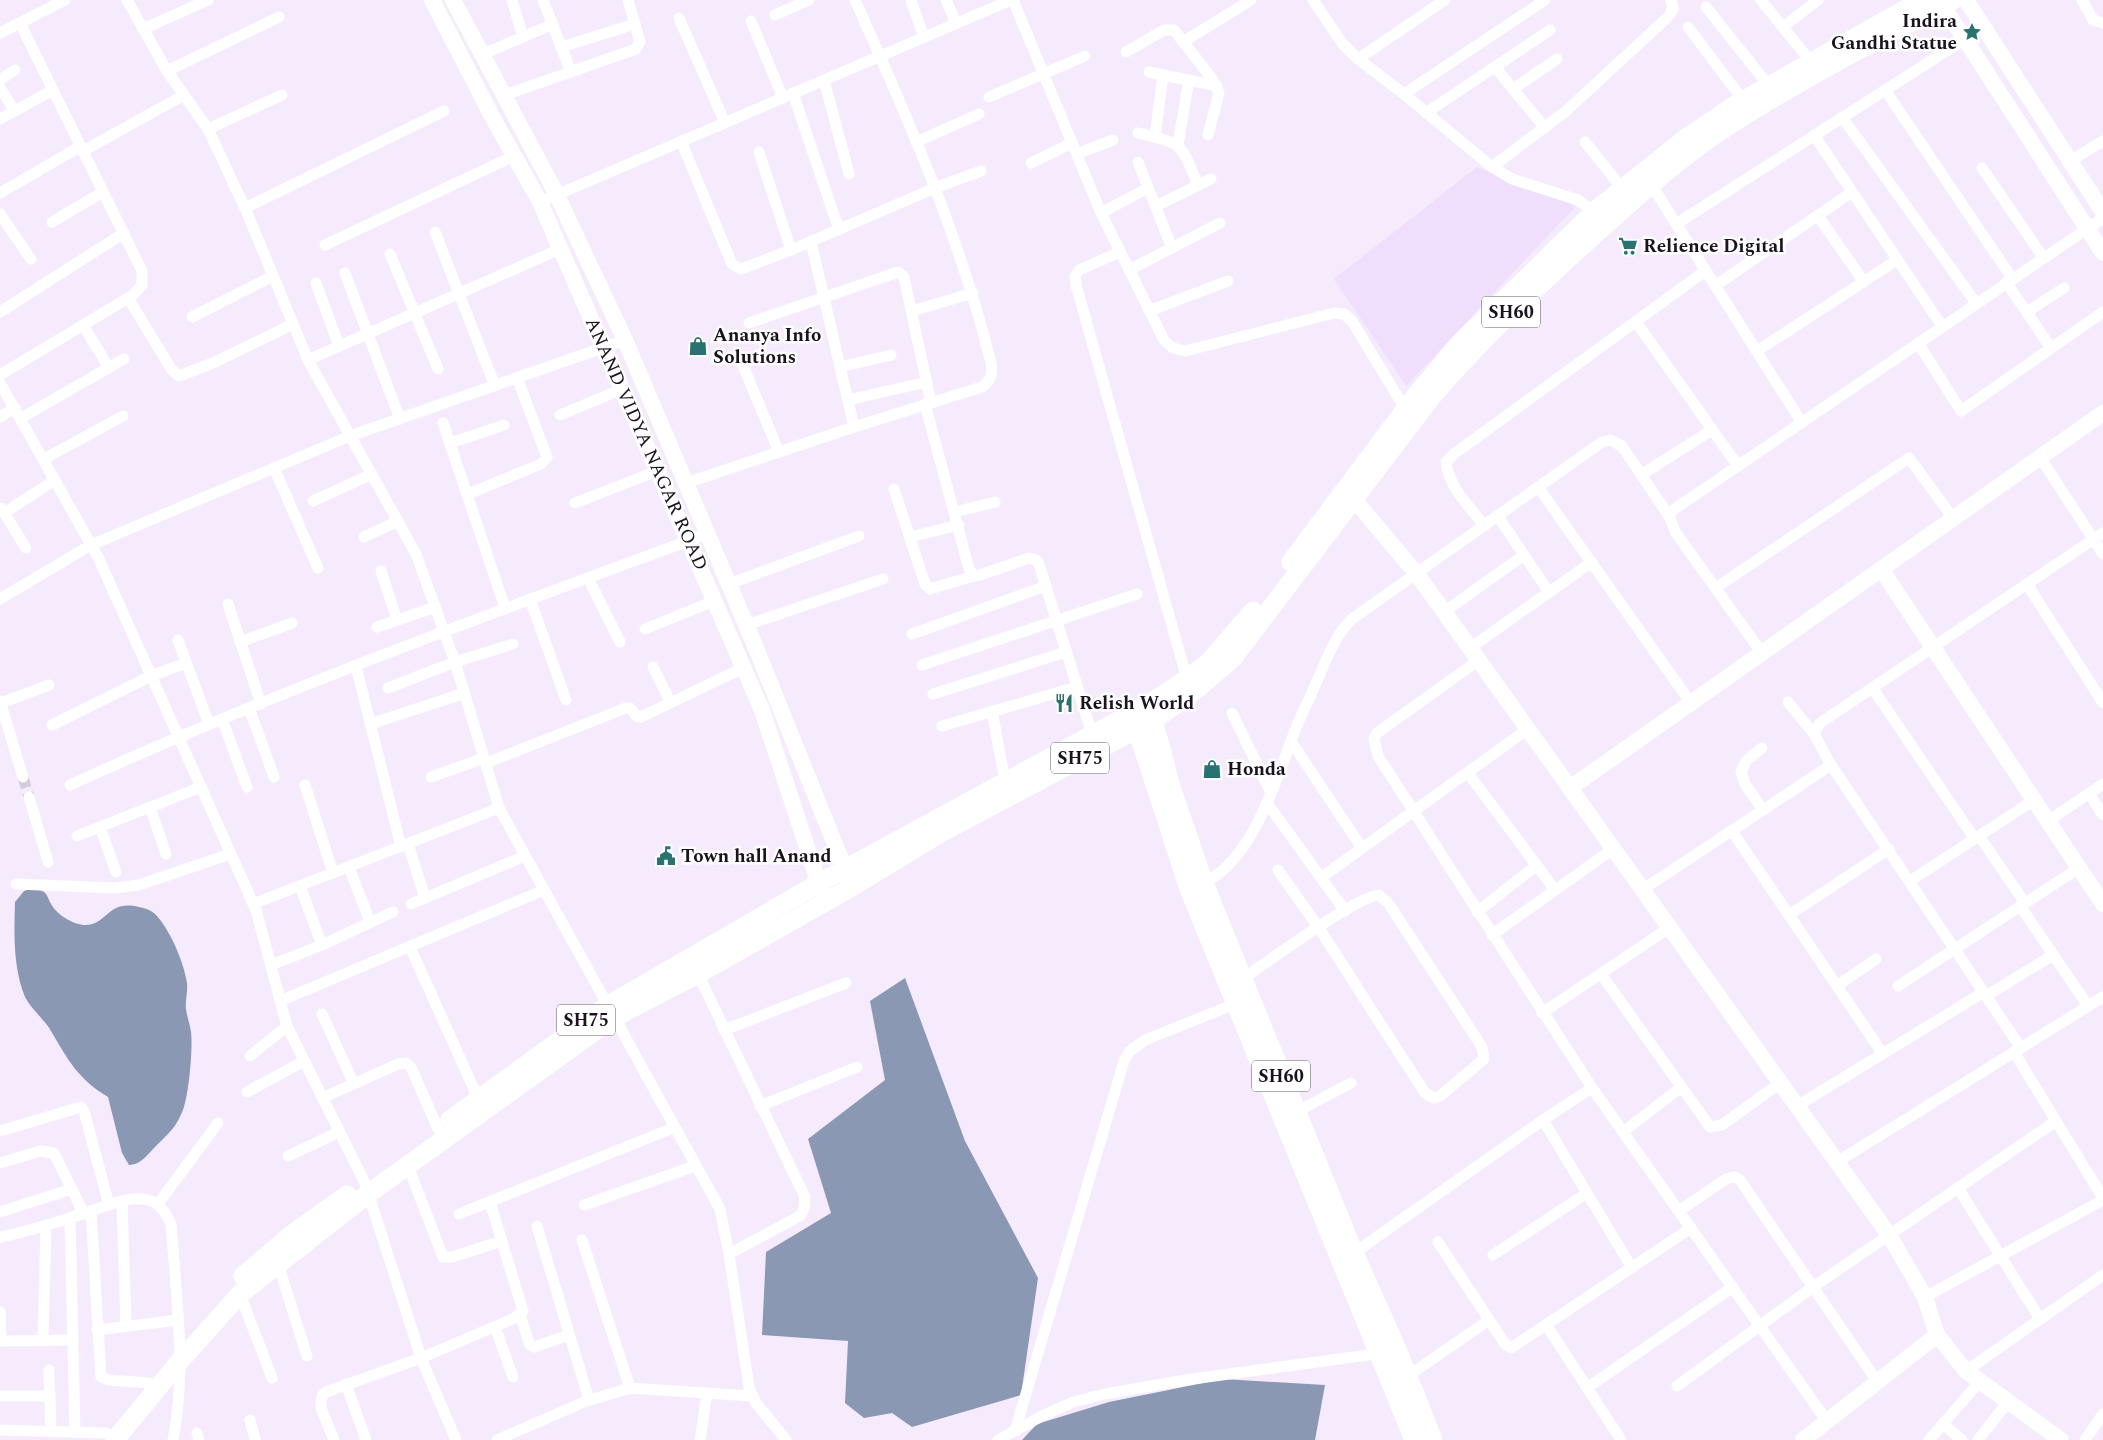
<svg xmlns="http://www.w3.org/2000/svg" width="2103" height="1440" viewBox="0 0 2103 1440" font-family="Spectral,serif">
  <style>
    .built { fill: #efdefc }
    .water { fill: #8b98b4 }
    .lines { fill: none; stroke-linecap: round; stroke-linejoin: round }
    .street-tunnel { stroke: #d4cbdc; stroke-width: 11; stroke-dasharray: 11 5.5; stroke-linecap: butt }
    .street { stroke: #fff; stroke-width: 11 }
    .secondary { stroke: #fff; stroke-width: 16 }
    .primary { stroke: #fff; stroke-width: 19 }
    .labels { text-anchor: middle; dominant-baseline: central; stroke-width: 5; stroke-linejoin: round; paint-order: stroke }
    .shield { fill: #fff; stroke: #5f5a62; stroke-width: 1 }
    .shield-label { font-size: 18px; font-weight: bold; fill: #1b141f }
    .poi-label { font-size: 19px; font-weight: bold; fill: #1b141f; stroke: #fff; text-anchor: start }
    .street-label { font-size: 19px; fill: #1b141f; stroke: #fff }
  </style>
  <rect width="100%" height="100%" fill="#f5ebfd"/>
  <path class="built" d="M1477,167l99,39 -170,180 -72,-107z"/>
  <g class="water">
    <path d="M33,888c17,4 12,7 20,19 6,9 22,18 32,18 23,0 22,-26 54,-18 6,1 12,3 17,8 14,15 28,47 31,68 1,9 -2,18 -1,26 1,8 4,15 5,23 2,16 -2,59 -7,75 -7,20 -14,25 -28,39 -8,8 -15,19 -27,19l-7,-12 -14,-56c-30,-18 -40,-37 -57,-66 -7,-12 -20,-22 -26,-34 -12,-29 -11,-64 -10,-95l9,-11z"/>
    <path d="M905,978l60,163 73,137 -17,117 -109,32 -20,-14 -28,5 -19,-15 3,-62 -86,-6 4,-83 65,-39 -23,-74 77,-59 -15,-79z"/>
    <path d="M1223,1379l102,6 -10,55h-293l15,-16 72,-22z"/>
  </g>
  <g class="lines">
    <path class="street-tunnel" d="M23,777l6,20"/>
    <g class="street">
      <path d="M127,0l40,71 41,58 37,79 63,152 108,194 39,108 44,146 221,401 9,45 20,133 7,16 30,37"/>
      <path d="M512,0l11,37"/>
      <path d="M543,0l28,72"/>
      <path d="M911,0l13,37"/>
      <path d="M946,0l10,23"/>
      <path d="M1013,0l88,213 63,127 9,8 12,3 149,-38 10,1 8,7 55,91"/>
      <path d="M1313,0l29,43 16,16 46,35 88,73 20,12 66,21 21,15"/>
      <path d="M1761,0l50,62"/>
      <path d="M2082,0l11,20 10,3"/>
      <path d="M1706,7l63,79"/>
      <path d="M775,15l34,-15"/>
      <path d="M679,18l46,105"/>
      <path d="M751,21l32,77"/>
      <path d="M1688,27l55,73"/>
      <path d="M1783,27l35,-27"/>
      <path d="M143,29l65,-29"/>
      <path d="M0,33l65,-33"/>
      <path d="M1183,42l68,-42"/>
      <path d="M561,47l74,-23"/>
      <path d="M1126,52l38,-22h10l39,50 6,13 -11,42"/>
      <path d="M481,55l72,-31"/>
      <path d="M1358,59l87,-59"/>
      <path d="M1495,67l50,61"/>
      <path d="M167,71l112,-54"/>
      <path d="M1149,72l68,14"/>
      <path d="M0,80l15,-10"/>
      <path d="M824,80l25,94"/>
      <path d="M0,88l15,23"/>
      <path d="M1513,89l44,-30"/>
      <path d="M1885,90l127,188"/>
      <path d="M793,93l46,137"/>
      <path d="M1404,94l141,-94"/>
      <path d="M502,96l134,-47 4,-7 -12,-42"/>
      <path d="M989,97l96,-41"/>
      <path d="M1426,113l124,-83"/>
      <path d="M1842,117l134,186"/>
      <path d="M0,119l53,-29"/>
      <path d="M208,129l74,-34"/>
      <path d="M1138,133c46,11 42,9 60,52"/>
      <path d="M1814,135l128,191"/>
      <path d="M1155,137l8,-62"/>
      <path d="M681,141l51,123 9,5 50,-19 144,-62 46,-17"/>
      <path d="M916,142l63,-28"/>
      <path d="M1585,142l37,46"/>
      <path d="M1178,144l11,-64"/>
      <path d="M83,151l101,-56"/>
      <path d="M759,152l32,98"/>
      <path d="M1077,154l36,-14"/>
      <path d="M2070,161l33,-20"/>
      <path d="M1138,162l34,86"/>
      <path d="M1031,163l41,-20"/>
      <path d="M1492,167l73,-55 104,-96 4,-7 -2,-9"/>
      <path d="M1982,168l61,89"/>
      <path d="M1651,184l151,239"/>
      <path d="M0,193l81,-47"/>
      <path d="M540,202l471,-202"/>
      <path d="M1156,206l55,-27"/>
      <path d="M245,208l199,-97"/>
      <path d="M1101,213l47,-25"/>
      <path d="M0,214l31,45"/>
      <path d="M1818,216l46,66"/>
      <path d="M52,222l51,-30"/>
      <path d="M1676,224l289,-185"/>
      <path d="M435,232l60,154"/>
      <path d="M811,242l43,185"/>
      <path d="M325,245l189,-89"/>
      <path d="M1120,252l-41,18 -4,6 1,9 111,394"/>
      <path d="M390,254l48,115"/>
      <path d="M1129,270l91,-47"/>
      <path d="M345,273l55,146"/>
      <path d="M2006,282l45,66"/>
      <path d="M316,283l23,63"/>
      <path d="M1715,286l137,-94"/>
      <path d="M128,298l44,72 7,6 34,-13 80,-39"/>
      <path d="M912,311l61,-18"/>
      <path d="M1149,311l79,-30"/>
      <path d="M0,312l124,-79"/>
      <path d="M2027,312l37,-24"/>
      <path d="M192,317l81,-41"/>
      <path d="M1636,322l102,144"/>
      <path d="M749,323l149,-51 6,5 27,126"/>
      <path d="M83,325l26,43"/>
      <path d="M1918,343l43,68 142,-99"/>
      <path d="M1757,351l140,-91"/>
      <path d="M308,360l252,-111"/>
      <path d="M741,361l38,91"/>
      <path d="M840,367l51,-12"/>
      <path d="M0,375l133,-80 9,-10v-14l-122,-248"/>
      <path d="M0,383l98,174 158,353 31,116 78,157 56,175 35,82"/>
      <path d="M848,400l79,-18"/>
      <path d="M925,404l44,165 5,7 6,-1 49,-17 9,3 54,173"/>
      <path d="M560,415l62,-26"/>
      <path d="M0,417l15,-9"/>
      <path d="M21,418l103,-59"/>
      <path d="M443,423l62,185"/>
      <path d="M450,443l54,-18"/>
      <path d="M2040,457l63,97"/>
      <path d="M44,459l79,-43"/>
      <path d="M274,468l44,100"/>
      <path d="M1641,475l71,-45"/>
      <path d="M686,483l168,-56 128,-40c9,-7 11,-13 9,-24 -31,-126 -83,-245 -136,-363"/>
      <path d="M1538,487l153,216"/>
      <path d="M894,489l31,95 5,5 44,-13"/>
      <path d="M468,494l73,-30 6,-7 -30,-79"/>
      <path d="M313,501l59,-27"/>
      <path d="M575,503l82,-32"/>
      <path d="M1,508l25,40"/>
      <path d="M955,512l40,-10"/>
      <path d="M4,513l51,-33"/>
      <path d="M1497,515l52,77"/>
      <path d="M1484,526c-14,-19 -36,-40 -38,-64l8,-8 251,-183"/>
      <path d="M364,537l34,-16"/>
      <path d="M910,537l49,-12"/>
      <path d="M381,571l16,49"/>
      <path d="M588,578l32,64"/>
      <path d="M729,584l130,-48"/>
      <path d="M2027,584l76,119"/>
      <path d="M1717,587l192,-129 44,60"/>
      <path d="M0,599l91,-54 259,-109 275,-96"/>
      <path d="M530,599l36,101"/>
      <path d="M228,604l33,100"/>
      <path d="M1444,612l80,-57"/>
      <path d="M747,625l136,-46"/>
      <path d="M377,627l59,-20"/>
      <path d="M645,629l69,-28"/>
      <path d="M912,634l134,-48"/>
      <path d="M178,640l31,84"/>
      <path d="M240,642l52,-19"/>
      <path d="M1470,648l122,-86"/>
      <path d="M1762,653l-86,-120 -7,-17 4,-6 430,-292"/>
      <path d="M1479,660l-102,73 -3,6 4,17 214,332 234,332"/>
      <path d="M922,665l215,-71"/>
      <path d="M356,666l45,181"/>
      <path d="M653,667l17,34"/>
      <path d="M388,688l67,-26 58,-18"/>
      <path d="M1873,689l102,150"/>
      <path d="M933,694l133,-42"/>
      <path d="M0,701l23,76"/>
      <path d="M1788,702l26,32"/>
      <path d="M1,703l48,-18"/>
      <path d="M249,708l25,69"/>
      <path d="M992,711l13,70"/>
      <path d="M1232,713l39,80"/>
      <path d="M222,719l25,68"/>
      <path d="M370,724l95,-31"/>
      <path d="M52,725l99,-49 35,-13"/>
      <path d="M942,726l135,-39"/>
      <path d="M1291,741l71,107"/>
      <path d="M1762,748l-16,13 -5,11 4,12 18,26"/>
      <path d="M486,763l140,-55h4l6,8 5,1 102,-49"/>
      <path d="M1468,773l87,117"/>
      <path d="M431,777l53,-19"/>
      <path d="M70,785c208,-95 423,-172 637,-251"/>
      <path d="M305,785l28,88"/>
      <path d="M2089,794l14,21"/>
      <path d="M29,797l19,65"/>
      <path d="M1267,803l78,108"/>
      <path d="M150,807l16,47"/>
      <path d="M2048,821l55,-37"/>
      <path d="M100,827l16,45"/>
      <path d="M1732,831l151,223"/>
      <path d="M77,836l124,-49"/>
      <path d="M1979,836l46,67"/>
      <path d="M408,844l17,54"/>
      <path d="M349,867l21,55"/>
      <path d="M1322,877l206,-148"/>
      <path d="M1910,881l124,-81"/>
      <path d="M16,884l99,4 24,-3 91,-31"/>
      <path d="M1199,885c56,-22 78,-111 99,-162 7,-16 15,-32 22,-49 9,-20 16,-40 32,-55l250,-177 8,-2 12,6 47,70"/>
      <path d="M300,886l22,59"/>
      <path d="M1642,890l189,-125"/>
      <path d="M253,904l246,-96"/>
      <path d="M411,904l114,-48"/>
      <path d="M2020,906l68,100"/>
      <path d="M1477,912l60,-47"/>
      <path d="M1789,915l100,-66"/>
      <path d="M1492,935l121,-86"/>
      <path d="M410,947l68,151"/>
      <path d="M271,965l51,-20 71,-33"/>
      <path d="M698,974l107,223 -1,12 -4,7 -71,38"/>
      <path d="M1601,974l109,153 12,-2 58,-42"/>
      <path d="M1238,981l4,-2c26,-17 113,-82 137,-84l10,9 93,143 2,12 -44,37 -6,2 -9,-5 -106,-165 -41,-58"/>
      <path d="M1837,986l39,-27"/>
      <path d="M1898,986l181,-118"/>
      <path d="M1986,996l67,-41"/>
      <path d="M280,1001l264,-111"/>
      <path d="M1542,1013l127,-85"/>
      <path d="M322,1014l32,70"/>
      <path d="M724,1030l122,-47"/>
      <path d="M2021,1048l-190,-283 -17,-31 6,-11 283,-190"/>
      <path d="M2014,1052l89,146"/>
      <path d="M250,1056l37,-30"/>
      <path d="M247,1092l57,-31"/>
      <path d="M322,1098l76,-34 8,-1 5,4 27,62"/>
      <path d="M760,1106l97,-39"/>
      <path d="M1797,1106l187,-114"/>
      <path d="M1296,1112l55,-29"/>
      <path d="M1543,1120l89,148"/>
      <path d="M0,1131l81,-24 3,4 25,94"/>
      <path d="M1623,1132l57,-44"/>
      <path d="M288,1156l51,-24"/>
      <path d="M1837,1162l266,-165"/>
      <path d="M0,1163l40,-12 14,2 30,61"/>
      <path d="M408,1166l35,91h9l50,-16"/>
      <path d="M1958,1188l82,131"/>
      <path d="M122,1201l4,125"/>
      <path d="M158,1204l60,-81"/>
      <path d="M584,1205l111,-39"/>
      <path d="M91,1211l10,166 8,3 40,3"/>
      <path d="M1679,1211l47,-32 9,-2 5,3 137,201"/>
      <path d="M0,1212l72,-23"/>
      <path d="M459,1214l214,-86"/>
      <path d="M70,1218l5,214"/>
      <path d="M537,1226l52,174"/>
      <path d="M0,1237c29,-5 57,-15 85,-24 20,-6 42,-18 63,-13 12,3 18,13 23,24 5,71 16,145 2,216"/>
      <path d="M582,1240l48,148"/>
      <path d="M1438,1242l67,102 6,4 180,-120"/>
      <path d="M1354,1253l189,-133 49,-32"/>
      <path d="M1493,1255l94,-62"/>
      <path d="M278,1264l29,92"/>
      <path d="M240,1294l32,84"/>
      <path d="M1925,1297l178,-97"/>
      <path d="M0,1312l1,29"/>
      <path d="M520,1315l10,30 4,2 35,-12"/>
      <path d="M1547,1326l74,114"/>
      <path d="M495,1327l18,50"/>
      <path d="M97,1330l81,-10"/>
      <path d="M43,1340l3,-115"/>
      <path d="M0,1341l73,-1"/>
      <path d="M49,1370l2,61"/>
      <path d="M1966,1371l137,-96"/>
      <path d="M1408,1376l81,-56"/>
      <path d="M346,1384l20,56"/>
      <path d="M1677,1386l136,-99 243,-166"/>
      <path d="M1587,1388l146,-101"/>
      <path d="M0,1396h50"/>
      <path d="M250,1420l5,20"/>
      <path d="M1943,1424l19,16"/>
      <path d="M0,1430l107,3"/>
      <path d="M1015,1431l109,-370 6,-10 15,-11 95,-38"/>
      <path d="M197,1433l2,7"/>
      <path d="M334,1440l-13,-32 1,-12 4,-4 95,-34 94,-40 8,-7 -33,-109"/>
      <path d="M497,1440l87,-38 46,-14 122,8"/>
      <path d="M700,1440l7,-47"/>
      <path d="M998,1440l44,-24 31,-14 32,-8 80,-14 198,-27"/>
      <path d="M1929,1440l51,-59"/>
      <path d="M1978,1440l30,-38"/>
      <path d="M2085,1440l18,-26"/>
    </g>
    <g class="secondary">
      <path d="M432,0l62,120 46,82 222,508 63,192"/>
      <path d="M453,0l103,193 69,147 131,308 93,231"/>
      <path d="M1938,0l27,39 138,214"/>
      <path d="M1966,0l137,212"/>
      <path d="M1347,491l69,82 54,75 419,587 36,62 12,38 29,36 95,69"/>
      <path d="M1881,569l222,335"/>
      <path d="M1570,788l533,-375"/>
      <path d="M1803,1440l134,-105"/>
    </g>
    <g class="primary">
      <path d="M1291,562l126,-168 43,-51 135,-132 90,-72 52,-35 185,-104"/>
      <path d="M1150,708l21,79 33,96 150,370 43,96 36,91"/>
      <path d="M1133,717l56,172 225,551"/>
      <path d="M450,1120l157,-114 212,-123 330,-179 38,-25 22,-17 44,-51"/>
      <path d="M243,1276l48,-41 56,-40"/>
      <path d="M115,1440l64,-78 61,-68 128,-100 245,-176 85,-44 154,-87 92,-56 210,-111 44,-32 34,-29 201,-264c52,-60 110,-114 169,-167 36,-32 72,-65 111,-92 76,-51 159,-93 240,-136"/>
    </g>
  </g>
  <defs>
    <g id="sight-bare" transform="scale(1.5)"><path d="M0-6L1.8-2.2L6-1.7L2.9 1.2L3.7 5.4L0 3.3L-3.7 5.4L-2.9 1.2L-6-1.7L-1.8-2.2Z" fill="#287271" stroke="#fff" stroke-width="2.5" paint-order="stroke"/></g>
    <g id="supermarket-bare" transform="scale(1.5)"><path d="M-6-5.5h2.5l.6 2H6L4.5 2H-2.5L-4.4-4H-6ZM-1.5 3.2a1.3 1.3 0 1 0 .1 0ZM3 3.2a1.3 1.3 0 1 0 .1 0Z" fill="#287271" stroke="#fff" stroke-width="2.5" paint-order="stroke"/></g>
    <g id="shop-bare" transform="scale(1.5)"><path d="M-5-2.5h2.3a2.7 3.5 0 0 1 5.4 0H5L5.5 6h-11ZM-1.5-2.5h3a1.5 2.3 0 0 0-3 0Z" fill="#287271" stroke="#fff" stroke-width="2.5" paint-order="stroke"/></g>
    <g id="restaurant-bare" transform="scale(1.5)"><path d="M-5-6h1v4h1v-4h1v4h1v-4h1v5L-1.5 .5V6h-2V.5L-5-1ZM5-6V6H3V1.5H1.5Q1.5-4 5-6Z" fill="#287271" stroke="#fff" stroke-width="2.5" paint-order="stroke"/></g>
    <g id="civic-bare" transform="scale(1.5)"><path d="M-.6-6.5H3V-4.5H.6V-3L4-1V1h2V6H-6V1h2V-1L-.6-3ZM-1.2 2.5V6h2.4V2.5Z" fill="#287271" stroke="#fff" stroke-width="2.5" paint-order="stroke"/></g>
  </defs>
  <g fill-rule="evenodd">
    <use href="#sight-bare" x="1972" y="32"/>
    <use href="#supermarket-bare" x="1628" y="246"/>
    <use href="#shop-bare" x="698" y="346"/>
    <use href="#restaurant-bare" x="1064" y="703"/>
    <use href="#shop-bare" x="1212" y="769"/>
    <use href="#civic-bare" x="666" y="856"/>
  </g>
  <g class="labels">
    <g class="shield">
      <rect x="1482" y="296.5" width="58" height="31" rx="4"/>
      <rect x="1051" y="742.5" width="58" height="31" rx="4"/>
      <rect x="557" y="1004.5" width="58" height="31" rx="4"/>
      <rect x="1252" y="1060.5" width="58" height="31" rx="4"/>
    </g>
    <g class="shield-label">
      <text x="1511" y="312">SH60</text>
      <text x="1080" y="758">SH75</text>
      <text x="586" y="1020">SH75</text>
      <text x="1281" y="1076">SH60</text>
    </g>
    <g class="poi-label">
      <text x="1957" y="21" text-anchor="end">Indira<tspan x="1957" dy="22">Gandhi Statue</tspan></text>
      <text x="1643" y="246">Relience Digital</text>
      <text x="713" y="335">Ananya Info<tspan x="713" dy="22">Solutions</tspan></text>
      <text x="1079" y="703">Relish World</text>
      <text x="1227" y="769">Honda</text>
      <text x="681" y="856">Town hall Anand</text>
    </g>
    <g class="street-label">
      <text transform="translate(646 444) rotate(66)">ANAND VIDYA NAGAR ROAD</text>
    </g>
  </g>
</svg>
